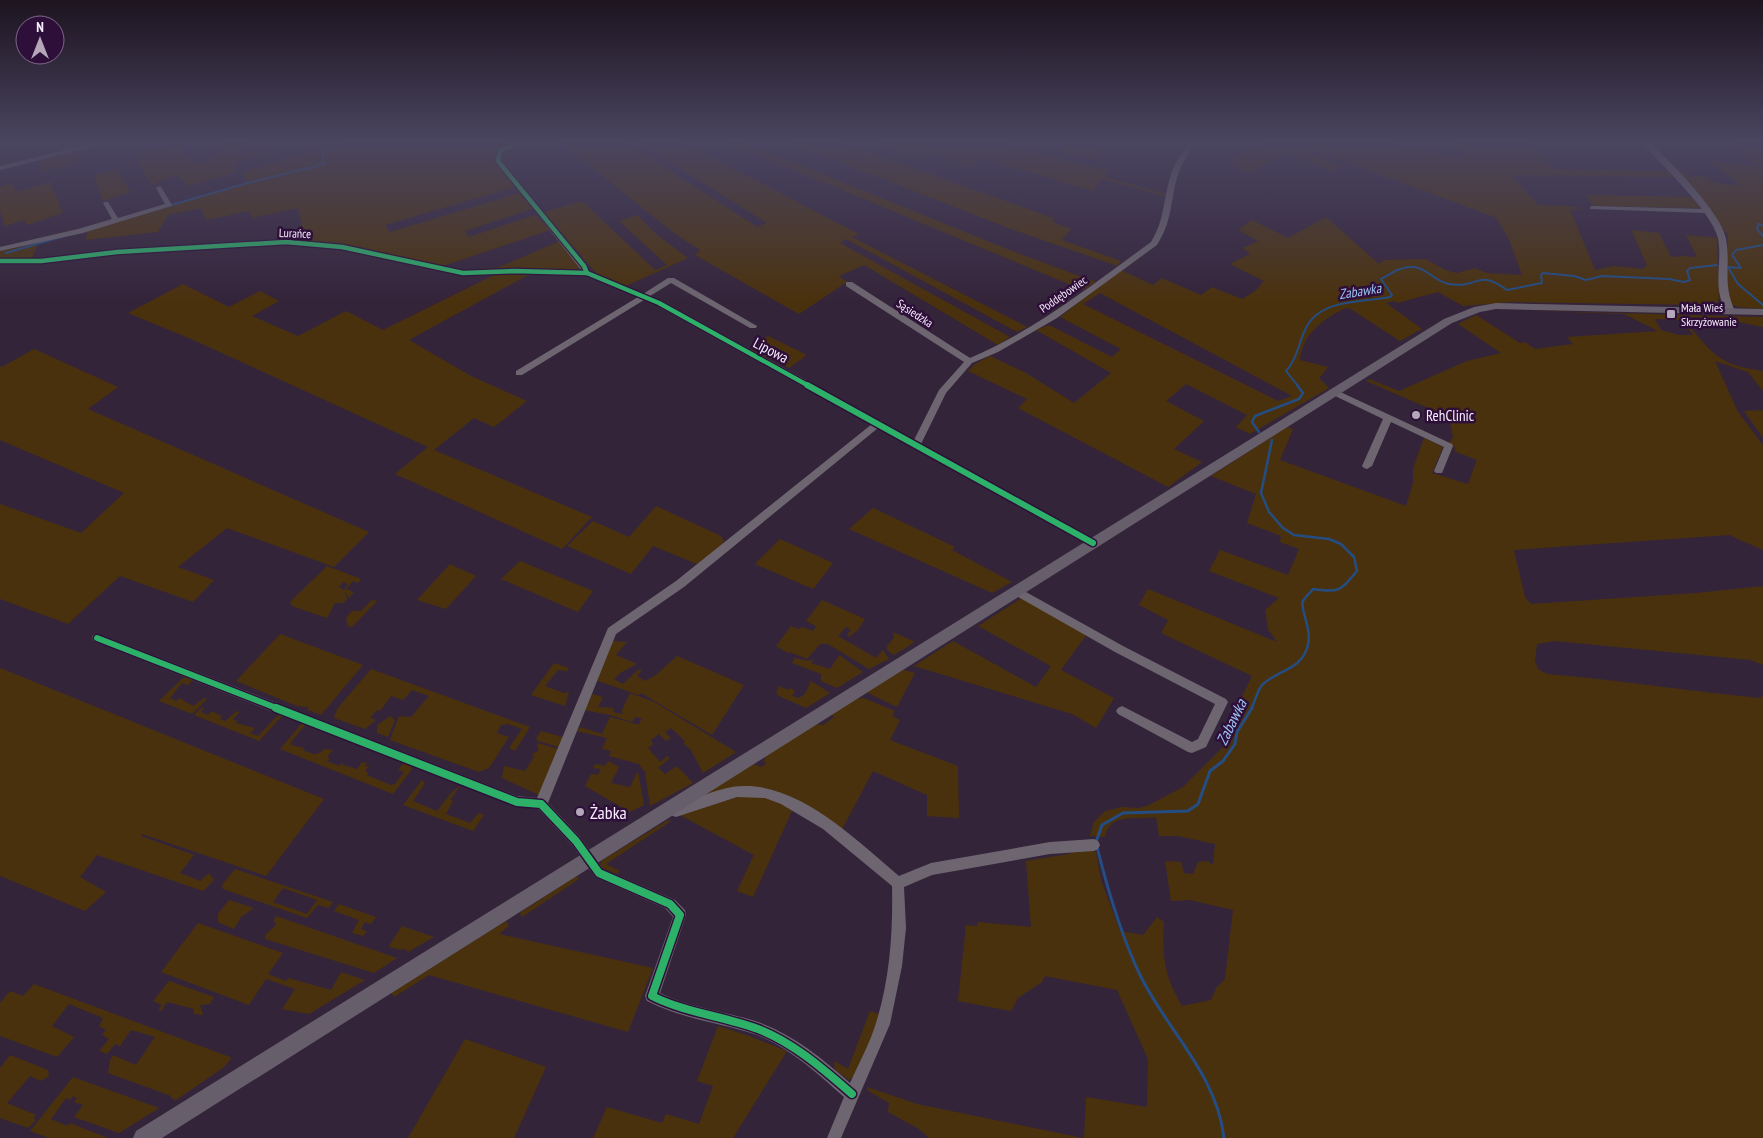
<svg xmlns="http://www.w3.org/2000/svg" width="1763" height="1138" viewBox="0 0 1763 1138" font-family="'PT Sans Narrow',sans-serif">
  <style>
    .green { fill: #4a310d; fill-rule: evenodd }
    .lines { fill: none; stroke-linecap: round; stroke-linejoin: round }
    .stream-far2 { stroke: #244d84; stroke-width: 2 }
    .stream-far1 { stroke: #244d84; stroke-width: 2.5 }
    .stream { stroke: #244d84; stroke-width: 3 }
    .minor { fill: #6d6670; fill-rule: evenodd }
    .tertiary { fill: #6d6670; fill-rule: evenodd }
    .secondary { fill: #675e6c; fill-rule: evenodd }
    .cycleway-far2-casing { stroke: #2d0f39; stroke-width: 7 }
    .cycleway-far1-casing { stroke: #2d0f39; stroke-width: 9 }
    .cycleway-casing { stroke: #2d0f39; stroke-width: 11 }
    .cycleway-far2 { stroke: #2db169; stroke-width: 4.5 }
    .cycleway-far1 { stroke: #2db169; stroke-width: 6 }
    .cycleway { stroke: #2db169; stroke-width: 8 }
    .poi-dot { fill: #b4a7b9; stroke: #2d0f39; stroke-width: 2 }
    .labels { text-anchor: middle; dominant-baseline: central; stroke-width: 5; stroke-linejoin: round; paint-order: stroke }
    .far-street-label { font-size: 12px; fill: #f9eefe; stroke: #2d0f39 }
    .far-poi-label { font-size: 12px; fill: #f9eefe; stroke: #2d0f39; text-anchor: start }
    .far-water-label { font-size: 14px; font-style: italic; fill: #9cc3f5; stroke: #2d0f39 }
    .street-label { font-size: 15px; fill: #f9eefe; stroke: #2d0f39 }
    .poi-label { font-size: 15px; fill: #f9eefe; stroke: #2d0f39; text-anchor: start }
    .water-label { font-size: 16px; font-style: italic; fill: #9cc3f5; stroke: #2d0f39 }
    .near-poi-label { font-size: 18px; fill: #f9eefe; stroke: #2d0f39; text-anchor: start }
  </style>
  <rect width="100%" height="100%" fill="#34243a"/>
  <g class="green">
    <path d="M219,142h37l-23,10 3,2h11l12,-4 7,3 -27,8 -4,9 2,2 -49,14 -12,-11 -25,10 -17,-30 46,-12 6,12 11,10 26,-13z"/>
    <path d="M332,142h180l-13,7 -5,5 1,5 20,28 -130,38 5,7 130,-39 12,16 -67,22 4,6 66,-22 15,15 -110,37 -80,-20 -68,-6 10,-15 -4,-18 -46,10 -2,-7 -44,9 -5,-12 -33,7 -10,17 -73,8 3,-10 159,-47 -5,-11 87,-26z"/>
    <path d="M560,142h66l131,85 10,-4 -129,-81h44l177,92 -7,3 175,90 -10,5 -171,-93 -6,4 170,94 -12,8 -134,-80 -25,11 8,6 -48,32 -104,-59 5,-5 -25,-16z"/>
    <path d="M726,142h14l68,26 204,83 84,31 -13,8z"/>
    <path d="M788,142h53l212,76v4l18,7 -9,11 59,21 -4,5 -106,-37z"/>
    <path d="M874,142h134l-2,3 103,26 -4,6 61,17 -2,2 -63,-17 -8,12 -112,-33 -13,8 -47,-16 -8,6z"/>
    <path d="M1066,142l36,6 -5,12 -38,-9z"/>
    <path d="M1263,142h128l73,17 -6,-14 -12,-3h84l24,27 114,2 5,6 -161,-2 26,30 32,1 14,3h-14l25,61 19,-4 29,3 4,-4 -16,-35 28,3 12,24 11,-1 15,1 -11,-22 31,3 2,60 -2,5 -13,2 -192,-3 -49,4 -25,-14 -41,11 -2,-2 -9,2 36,26 -22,12 -51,-33h-3c-23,11 -43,25 -46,52l28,7 -9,11 10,10 -79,46 -14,-7 11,-12 -61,-31 -20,17 38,20 -30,28 28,13 -34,25 -150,-79 9,-9 -59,-28 7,-7 15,-8 36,17 48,30 37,-30 -75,-43 13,-5 63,32 9,-8 -61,-32 61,-47 32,15 9,-7 39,17 11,-8 30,12 13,-8 9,-10 -34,-17 20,-10 -7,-6 15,-7 -20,-11 14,-10 36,18 38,-21 53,47 5,-4 42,-1 19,11 12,3 18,-5 12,5 35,2 -12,-33 -13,-24 -183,-68 -3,3 31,14 -9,4 -47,-18 -38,20 -18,-9 24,-18 11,5 6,-5zM1100,293l192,103 -14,5 -195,-97z"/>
    <path d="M1733,142h30v167l-25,-2 -7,-3 -5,-29 2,-40 -63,-77 25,19 16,-1c11,9 19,9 34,9l-32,-25 47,7z"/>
    <path d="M71,153h4l4,9 -35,9 -5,-11z"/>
    <path d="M118,169l12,23 -27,9 -9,-26z"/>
    <path d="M50,182l13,31 -36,12 -3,-5 -19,6 -5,-15v-24l12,-4 4,9z"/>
    <path d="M1585,195l106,2 9,11 -106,-2z"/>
    <path d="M582,201l73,69 12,-5 -48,-44 18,-6 18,18 33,25 -62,28 -29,-12 -53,-62z"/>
    <path d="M560,241l21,27 -5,2 -99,-1 20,-1z"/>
    <path d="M38,243l-6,16 -32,1v-9z"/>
    <path d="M496,274l32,1 -119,65 62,36 56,25 -33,26 -20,-9 -40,32 158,67 -30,32 -167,-75 33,-27 -237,-108 -63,-26 55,-29 46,23 31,-16 19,10 -27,15 46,20 48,-25 37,19z"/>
    <path d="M1510,310l253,7v10l-29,-6h-49c28,33 33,44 78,50v20l-15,-19 -33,-11 23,51 25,33v105l-34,-15 -215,15 11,47 6,7 165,-11 67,-7v79l-12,-5 -196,-19 -18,3 -2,17 3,8 9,5c72,6 142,17 213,24l3,-3v443h-679l2,-41 61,10 1,-48 -31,-69 -72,-14 -3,6 -24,16 -7,13 -53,-10 8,-76 11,1v-4l54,5 -5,-66 43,-7 7,-5 17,-1 3,4 5,28 19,51 23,4 14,-18 7,5c-2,34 0,54 18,84l29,-6 5,-12 9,-9 8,-69 -43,-10 -19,1 -6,-40 16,1 3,11 9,1 5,-12 9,-1 6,4 2,-21 -37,-8h-19l-3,-19c-20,3 -46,-5 -51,20l-15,-1 4,-14 11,-11 17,-4 17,1 10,-3 34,-18 48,-48 10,-29 -4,-3 15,-31 -91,-43 7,-13 -29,-15 9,-16 129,53 -9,-13 -3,-19 14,-12 -70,-27 11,-21 68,25 11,-26 -19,-7 1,-6 -34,-13 9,-29 -45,-18 76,-49 6,2 -13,31 126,46 7,-23v-15l11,-30 19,9 -11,26 36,11 9,-24 -23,-9 2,-3 -7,-4 4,-7 -4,-20 -83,-36 3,-2 30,12 68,-30 34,-8 -43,-29 18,-9 44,28 5,-1 10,7 38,-5 -6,-7 91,-6 -34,-17zM1655,319l28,1 10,15h-14l-18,-5z"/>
    <path d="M768,336l39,19 -18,13 -38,-18z"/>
    <path d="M34,349l84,38 -30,22 281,123 -35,35 -107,-39 -49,39 36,13 -21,22 -73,-26 -52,48 -68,-25v-95l81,29 43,-40 -124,-53v-74l2,1z"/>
    <path d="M1763,410v28l-19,-27z"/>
    <path d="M656,506l65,30 3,5 -2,4 -25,19 -44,-18 -22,28 -64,-28 26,-25 36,16z"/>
    <path d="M873,508l82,39 -3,3 60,32 -20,11 -143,-64z"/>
    <path d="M780,539l53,24 -20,26 -58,-25z"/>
    <path d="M520,561l73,30 -15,21 -77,-33z"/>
    <path d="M450,564l26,12 -30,33 -29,-9z"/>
    <path d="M327,566l34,13 -3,4 -5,-2 -7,8 8,3 -5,6 -5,-9 4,-5 -5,-2 -4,5 6,4 2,8 -4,4h-8l-8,15 -35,-12 -2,-4z"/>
    <path d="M1022,598l65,36 -26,36 53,28 -18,30 -24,-14 -158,-48 39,-25 83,46 15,-21 -73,-40z"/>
    <path d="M372,600l5,1 -25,26 -4,-1 -2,-8 6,-7h9z"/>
    <path d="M822,600l43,19 -7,11 -9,7 -2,-2 4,-5 -5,-3 -8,9 38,22 7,-8 6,9 -20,10 -41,-25h-8l-13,15 -17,-7 -2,1 -12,-7 15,-20 8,3 3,-2 11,4 3,-5 -10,-5z"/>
    <path d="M893,632l22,10 -21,13 -7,-5v-4l7,-8z"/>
    <path d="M280,634l83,31 -42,50 -13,-5v-3l-11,-1 -61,-25z"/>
    <path d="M611,641l16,1 -11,13 21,9 -17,9 -6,6 9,5 16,-15 3,1 -5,6 8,5 11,-6 21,-19 67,29 -32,50 -71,-42 -2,2 -44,-15z"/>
    <path d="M839,655l24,17 -26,16 -16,-7v-7l-29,-11 3,-5 12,3 7,-2 -3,4 19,6z"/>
    <path d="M554,663l15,5 -2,3 -9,-1 -13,16 19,7 5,-1 -4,14 -34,-11z"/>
    <path d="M0,668l324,131 -58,77 -124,-42 -1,2 53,19 -14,18 20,8 9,-8 5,7 -11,11 -106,-36 -17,22 26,15 -21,19 -85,-35z"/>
    <path d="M371,669l159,58 -15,24 -6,-3 13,-19 -14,-5 -7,1 -4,8 12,4 -20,31 -10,4 -89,-32 9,-24 12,1 18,-21 -17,-6 -9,10 -12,-4 -11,15 -3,-1 -7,8 6,2 -11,9 -31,-11 3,-9z"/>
    <path d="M900,669l15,4 -18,34 -29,-14v-2z"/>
    <path d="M184,677l9,2 -5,6 -6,-2 -12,15 6,3 3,-3 14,8 11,-8 3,1 -15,15 -33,-13z"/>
    <path d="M811,681l19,12 -24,15 -25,-11 -5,-4 3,-7 9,4 2,-2 5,3 -3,5 7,2 6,-4z"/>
    <path d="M630,693l24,9 82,50 -33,21 -12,-23 -8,-7 2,-2 -14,-13 -6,4 6,6 -5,3 -7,-7 -8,6 2,4 -5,4 12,14 7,-6 3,2 -12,10 7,6 12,-8 16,17 -43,23 -5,-34 -6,-8 -30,-8 2,-5 -9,-2 5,-11 -31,-7 4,-4 22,7 8,-17 26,7h3l3,-6 -7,-1 -3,5 -22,-7 -26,-5 8,-16 11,3 -5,10 16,1 -1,4 10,2 -1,-4z"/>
    <path d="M864,698l31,13 -3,5 8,4 -10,20 68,26 1,52 -32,-2v-21l-54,-24 -33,62 -67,-40 -77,7 57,-36 8,3 5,-3 -2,-3 2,-6 48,-31 9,1 11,-8 -3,-3 24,-15z"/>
    <path d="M202,707l2,1 -3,4 7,3 3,-4 11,5 -2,3 5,2 12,-10 3,1 -7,7 4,2 -1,2 19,5 -5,5 8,3 21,-22 4,1 -24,26 -65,-26z"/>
    <path d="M390,716l5,4 -7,17 -11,-4v-8z"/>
    <path d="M302,723l4,1 -15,18v3l13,3 -1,2c9,4 14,7 21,-1l9,1 -6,7 3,1 -3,3 12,5 3,-3 1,2 14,4 5,-7 5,1 -3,4 6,-2 -5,6 3,2 -1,2 24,10 4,-1 9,-12 -6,-2 6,-8 7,3 1,4 -19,25 -113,-45z"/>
    <path d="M541,731l25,7 -4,10 -24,-7 -2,-2z"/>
    <path d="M538,743l23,7 -22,45 -37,-17 2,-12 21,5 9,-14 -2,-1 2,-4 2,1 3,-5 -2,-1z"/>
    <path d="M608,761l11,6 -8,16 19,4 8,-16 6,34 -14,7 -45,-26 6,-12 7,1 3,-6 -8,-1 2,-4 10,2z"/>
    <path d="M422,780l3,3 -12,18 24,10 14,-18 10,-8 -11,15 3,1 -7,13 24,9 9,-10 5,2 -11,16 -70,-26z"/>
    <path d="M746,794h10l36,14v3l-39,86 -16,-6 17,-36 -74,-40z"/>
    <path d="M668,820l3,1 -65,43 14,7 -3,3 -17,-7 1,-6z"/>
    <path d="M235,869l98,33 -4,6 -11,-3 -11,13 -84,-29 -1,-4zM283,888l34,12 -10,14 -34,-12z"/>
    <path d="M576,876l3,3 -57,38 -2,-4z"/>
    <path d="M229,900l25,8 -13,9 -7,12 -16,-7v-8z"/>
    <path d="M339,904l37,13 -5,7 -6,-2 -4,7 6,2 -4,5 -11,-3 7,-13 -25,-9z"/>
    <path d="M276,916l121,42 -23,15 -109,-34 1,-5 10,-9 -2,-5z"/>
    <path d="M506,921l3,5 -10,8 154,34 -25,64 -199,-57 -35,22 -3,-4z"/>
    <path d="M198,923l85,30 -15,21 18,7 2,-3 43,12 10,-18 24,8 -56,34 -27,-5 13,-20 -29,-10 -17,26 -88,-33z"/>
    <path d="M402,926l32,11 -26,15 -3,-3 -5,1 -10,-3v-3z"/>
    <path d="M169,981l45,16 -4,7 -10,1 3,10 -9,-1v-5l-27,-7 -6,9 -3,-1 4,-5 -9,-4z"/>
    <path d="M34,984l196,73 1,2 -8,9 -47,32 -5,-2v-2l-63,-23 2,-13 3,-5 23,10 19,-28 -24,-7 -11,16 -5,-2 -8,10 -8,-3 10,-12 -7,-4 4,-5 -7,-4 4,-8 -34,-14 -17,22 22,11 -17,20 -57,-21v-33l10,-12 13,5z"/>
    <path d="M870,1011l10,3 -22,59 -9,7 -14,-10 -1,-9 14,8z"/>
    <path d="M718,1026l31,10 38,15 -54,87h-140l14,-31 55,16 4,-9 33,10 14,-38 -16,-5z"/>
    <path d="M465,1039l81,28 -32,71h-106z"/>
    <path d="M10,1055l38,15 1,6 -8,5 -11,-5 -23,27 29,12 -3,3 3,2 -8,8 -28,-10v-50z"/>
    <path d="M73,1077l86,31 -40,25 -45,-16 9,-12 -9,-3 3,-4 -4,-2 -3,4 -4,-2 -15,21 16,7 3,-3 38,15h-59l-19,-7z"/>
    <path d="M867,1087l50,17 166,34h-154l-10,-9 -31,-17 1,-9 -22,-13z"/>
  </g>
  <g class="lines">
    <g class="stream-far2">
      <path d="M1763,225l-5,-1 -1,5 6,7"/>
      <path d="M6,253l238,-69 80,-20 -2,-12 22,-10"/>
      <path d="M1727,267l14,1 -9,-13 4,-5 27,-5"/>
      <path d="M1728,267l10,17 25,21"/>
      <path d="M1298,386l-12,-15c11,-12 12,-26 19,-41 14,-32 56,-27 85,-33l2,-2 -11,-16c11,-6 20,-13 33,-12 12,1 22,15 35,17 30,5 28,-16 58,6l35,-7 -1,-8 2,-2 31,3 12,4 16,-4 67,3 15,3 6,-2 -3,-9 3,-3 27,-3"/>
    </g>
    <g class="stream-far1">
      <path d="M1259,432l-7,-10 3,-6 44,-17 4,-6 -6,-8"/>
      <path d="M1251,709c4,-7 6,-18 11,-24 13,-13 35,-15 43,-32 11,-21 -6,-42 -2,-52 2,-4 7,-8 10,-12 27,4 27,2 44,-18l-3,-14 -13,-13 -12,-5 -35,-4 -11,-7 -14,-16 -8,-19 11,-53"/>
    </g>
    <g class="stream">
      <path d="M1096,842l6,-17 21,-12 65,-2 10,-7 12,-33 13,-10 12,-17 2,-12 15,-24"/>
      <path d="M1097,847c11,44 24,89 44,130 27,54 76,98 83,161"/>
    </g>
    <g class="minor">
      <path d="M72,142h7l-13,11h-4v-2z"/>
      <path d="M514,142h9l-20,10 -2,9 86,103 3,8 53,22 25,-16h6l83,48 -1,2h-6l-79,-45 -21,13 12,5 216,119 4,1 1,2 31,17 25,-50 25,-28 -118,-76v-4h6l118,76c66,-28 123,-74 181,-116 15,-24 12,-48 22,-73 4,-10 11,-18 17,-27h7c-7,9 -13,17 -17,27 -11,28 -5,48 -23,76l-100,73 -59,34 -26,11 -26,30 -25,51 175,96 2,3 -2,3h-6l-212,-118 -194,159 -68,47 -68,169 32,34 23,32 72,31 10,10 1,5 -26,78c30,15 63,18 95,28 36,12 67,37 95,62 9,-20 20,-40 26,-60 14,-45 17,-91 16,-137l-69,-57 -42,-25 -16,-6 -28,-1 -61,20 -11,-4 -2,-4 2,-4 4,-2 7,2c22,-6 46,-20 70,-19 56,0 113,56 153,90l32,-13 119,-21 44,-3 4,2 2,4 -2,4 -4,2 -44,3 -118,21 -28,12 2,41 -4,38 -12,58 -49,114h-14l17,-41c-26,-23 -54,-49 -87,-62 -38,-13 -72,-15 -110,-34l-2,-5 28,-79 -8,-9 -70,-31 -23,-32 -34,-36 -25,-3 -420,-165 -1,-3 1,-3 4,-1 4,1 416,161 20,2 71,-170 68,-47 196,-157 -216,-119 -12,-5 -122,75h-6v-4l122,-74 -52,-22 -72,-2 -51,2 -121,-26 -56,-5 -169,10 -76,9h-41v-4h41l76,-9 169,-10 56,5 121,26 51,-2 68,2 -87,-110 3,-11z"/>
      <path d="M159,186l2,1 11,18 -1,1 -88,27 -83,18v-4l78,-18 34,-10 -9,-16 1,-1h4l10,16 47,-14 -9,-16z"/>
      <path d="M1592,206l113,3 3,2 -3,2 -115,-4v-2z"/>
      <path d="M1334,389l118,55 1,2 -11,27h-6l-2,-2 10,-24 -53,-25 -19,44 -5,3 -3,-1 -2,-2 21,-47 -52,-25v-4z"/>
      <path d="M1017,587l106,59 103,53 2,3 -22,45 -14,6 -4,-1 -70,-38 -2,-3 2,-3 4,-2 4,2 66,34 6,-3 17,-35 -100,-52 -102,-58 -1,-3 1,-3z"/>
    </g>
    <g class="tertiary">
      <path d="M97,142h15l-112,28v-4z"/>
      <path d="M1641,142h9c20,20 72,71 76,97 5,27 -4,44 9,72l-2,2h-6c-16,-26 -4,-49 -9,-75 -7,-28 -57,-73 -77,-96z"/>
    </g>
    <path class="secondary" d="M1496,303l267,6v6l-267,-6 -16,3 -28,11 -1290,815h-29l3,-7 1308,-812 30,-12z"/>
    <g class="cycleway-far2-casing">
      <g id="cycleway-far2">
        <path d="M520,142l-20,9 -2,10 86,105 3,7"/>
        <path d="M0,261h41l76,-9 169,-10 56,5 121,26 51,-2 73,2 72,30 150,83"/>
      </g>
    </g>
    <g class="cycleway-far1-casing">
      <g id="cycleway-far1">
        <path d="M807,385l286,158"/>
        <path d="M97,638l182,71"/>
      </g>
    </g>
    <g class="cycleway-casing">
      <path id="cycleway" d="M276,708l241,94 24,2 35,37 23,32 71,31 10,11 -28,81c34,17 71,20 106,33 36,14 65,40 94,65"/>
    </g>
    <use href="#cycleway-far2" class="cycleway-far2"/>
    <use href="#cycleway-far1" class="cycleway-far1"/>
    <use href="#cycleway" class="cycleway"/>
  </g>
  <linearGradient id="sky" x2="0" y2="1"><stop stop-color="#1d1420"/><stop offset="0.47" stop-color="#4a4560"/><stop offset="1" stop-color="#4a4560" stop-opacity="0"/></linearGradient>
  <rect width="1763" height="302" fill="url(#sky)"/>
  <g class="poi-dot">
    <rect x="1666" y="309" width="10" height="10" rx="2.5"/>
    <circle cx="1416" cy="415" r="5"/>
    <circle cx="580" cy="812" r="5"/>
  </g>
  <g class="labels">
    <g class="far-street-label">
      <text transform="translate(295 233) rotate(2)">Lurańce</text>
      <text transform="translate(1063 294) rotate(-35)">Poddębowiec</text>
      <text transform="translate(915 313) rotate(33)">Sąsiedzka</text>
    </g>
    <g class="far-poi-label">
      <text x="1681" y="307">Mała Wieś<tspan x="1681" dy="14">Skrzyżowanie</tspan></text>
    </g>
    <g class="far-water-label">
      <text transform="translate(1360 291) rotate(-9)">Zabawka</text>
    </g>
    <g class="street-label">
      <text transform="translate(771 350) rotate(28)">Lipowa</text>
    </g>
    <g class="poi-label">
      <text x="1426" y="415">RehClinic</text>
    </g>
    <g class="water-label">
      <text transform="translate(1231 722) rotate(-64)">Zabawka</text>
    </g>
    <g class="near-poi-label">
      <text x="590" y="812">Żabka</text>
    </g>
  </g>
  <g transform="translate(40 40)"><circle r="24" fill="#2d0f39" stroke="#7f6888"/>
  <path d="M0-4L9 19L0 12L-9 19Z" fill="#b4a7b9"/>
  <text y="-8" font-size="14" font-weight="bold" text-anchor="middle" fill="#f9eefe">N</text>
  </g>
</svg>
